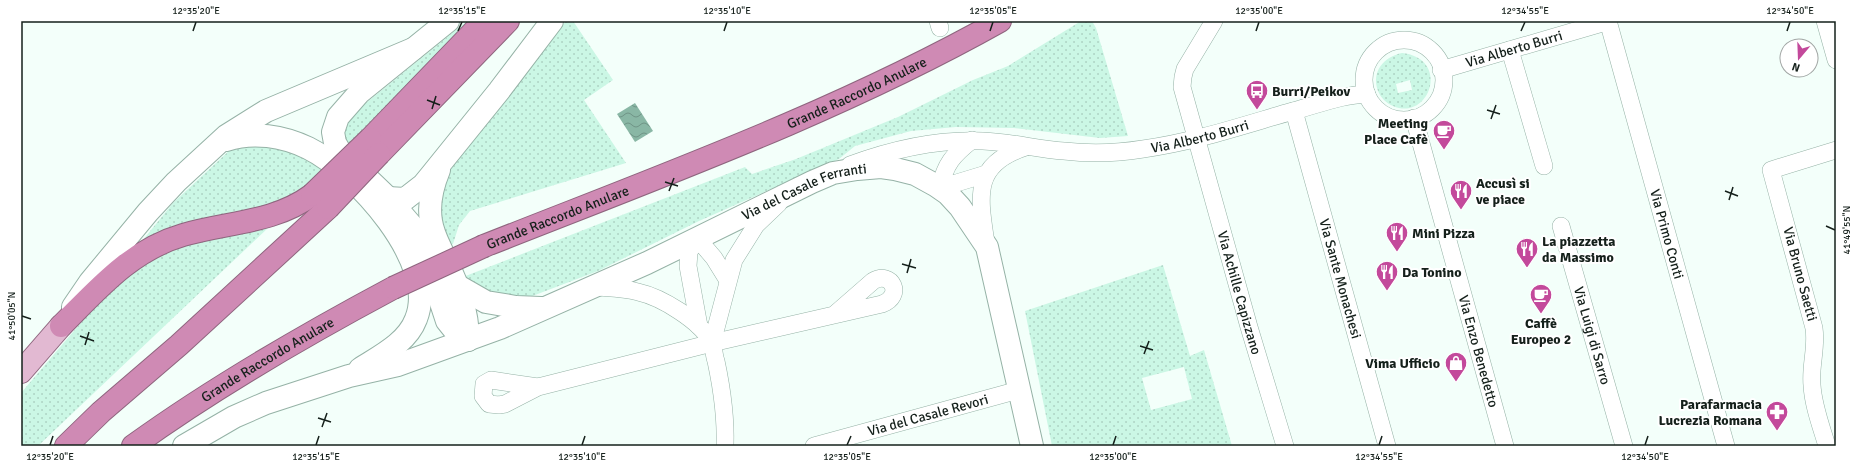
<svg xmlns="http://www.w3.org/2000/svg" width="1857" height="467" viewBox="0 0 1857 467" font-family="Signika,sans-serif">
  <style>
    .grass { fill: url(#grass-dots); fill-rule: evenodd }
    .water { fill: url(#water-waves) }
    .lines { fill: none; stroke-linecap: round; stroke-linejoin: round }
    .street-casing { stroke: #95b2a6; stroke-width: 18 }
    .secondary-casing { stroke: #95b2a6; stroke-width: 24 }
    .primary-casing { stroke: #8e657e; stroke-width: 24 }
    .highway-casing { stroke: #8e657e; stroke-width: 24 }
    .street { stroke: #fff; stroke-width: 17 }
    .secondary { stroke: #fff; stroke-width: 22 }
    .primary { stroke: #e2b9d2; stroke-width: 22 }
    .highway { stroke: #cf8ab4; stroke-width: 22 }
    .highway-bridge-casing { stroke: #8e657e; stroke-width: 24; stroke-linecap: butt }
    .highway-bridge { stroke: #cf8ab4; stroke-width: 22 }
    .ticks { fill: none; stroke: #15201b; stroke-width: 1.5 }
    .labels { text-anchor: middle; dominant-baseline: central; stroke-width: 4; stroke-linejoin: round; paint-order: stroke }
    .street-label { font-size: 14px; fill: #15201b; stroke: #fff }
    .poi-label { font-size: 14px; font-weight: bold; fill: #15201b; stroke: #fff; text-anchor: start }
    .neatline { fill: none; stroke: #15201b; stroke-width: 1.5 }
    .ticks-label { font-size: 10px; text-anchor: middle; fill: #15201b }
  </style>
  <defs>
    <pattern id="grass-dots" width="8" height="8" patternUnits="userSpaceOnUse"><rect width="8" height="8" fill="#cbf7e5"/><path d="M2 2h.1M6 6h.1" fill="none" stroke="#add3c4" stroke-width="1.8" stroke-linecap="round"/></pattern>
    <pattern id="water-waves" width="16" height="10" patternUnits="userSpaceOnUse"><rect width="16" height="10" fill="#89b7a5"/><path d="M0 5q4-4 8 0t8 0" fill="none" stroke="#6f9486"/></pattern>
  </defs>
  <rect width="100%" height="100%" fill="#f3fffa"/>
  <g class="grass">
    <path d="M467,21h3l-121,128 -6,-7 2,-22z"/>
    <path d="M566,21h7l40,59 -29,20 42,63 -156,48 -11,14 -6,19 -6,2 -9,-23 4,-40 10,-22z"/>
    <path d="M1081,21h11l4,7 32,108 -28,2 -86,-10 -58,-1 -45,4 -56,15 -16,13 -140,62 -101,50 -76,29 -22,1 -37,-24 282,-110 7,7 44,-15 102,-42 75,-37 35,-14z"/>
    <path d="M1402,53c49,5 28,69 -9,53 -7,-3 -12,-8 -15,-15 -7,-20 6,-34 24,-38zM1410,80l2,10 -14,3 -2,-9z"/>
    <path d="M274,144l56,21 -33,30 -159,51 35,-43 59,-55z"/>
    <path d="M269,227l-231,219h-17v-53l92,-108 25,-20 53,-23z"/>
    <path d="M1163,265l27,91 14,-6 28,96h-180l-27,-135zM1184,367l8,32 -41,11 -9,-32z"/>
  </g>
  <path class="water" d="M635,103l18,28 -18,11 -18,-28z"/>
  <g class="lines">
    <g class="street-casing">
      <g id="street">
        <path d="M938,21l2,7"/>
        <path id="s1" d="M1214,21l-29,48 -2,8 -1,10 67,240 36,119"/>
        <path id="s2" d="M1608,21l118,425"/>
        <path d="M1825,21l11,39"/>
        <circle cx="1404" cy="80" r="40"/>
        <path d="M1510,50l34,116"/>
        <path id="s3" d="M1441,70l168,-49"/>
        <path id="s4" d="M1294,111l93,335"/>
        <path id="s5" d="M1414,118l91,328"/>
        <path d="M972,140c-19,15 -27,24 -32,48l46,-14"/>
        <path id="s6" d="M850,165c43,-16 87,-26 133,-24 28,1 54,8 81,10 26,3 54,2 79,-2 51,-7 101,-24 150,-38 24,-6 48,-16 74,-17"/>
        <path id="s7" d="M1561,226l63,220"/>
        <path d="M986,243c-7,-47 -14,-79 40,-96"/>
        <path d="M596,287c14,1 29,1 42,5 23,5 63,29 74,51 2,5 2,13 4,18 6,28 10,56 9,85"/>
        <path d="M699,326l-11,-60 1,-14 8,-14 17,20 13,21"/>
        <path d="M712,343l22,-83 22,-35 23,-22"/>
        <path d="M538,387l-47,-7 -7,4 -1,12 6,8 10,1 6,-1 33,-17 174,-44 170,-39c22,-8 10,-34 -9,-23l-39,34"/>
        <path id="s8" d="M814,446l205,-56"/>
        <path d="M1827,446c-6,-20 -14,-41 -15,-61 -2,-19 5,-37 2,-57l-43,-158 65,-20"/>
      </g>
    </g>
    <g class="secondary-casing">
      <g id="secondary">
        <path d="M448,21l-89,72 -21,24 -5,15 2,11 6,10 47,45 24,28 11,22 24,73 8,10 13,9"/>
        <path d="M226,140c27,-9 57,-4 82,8 47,23 131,115 108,171 -9,24 -36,37 -56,50"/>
        <path d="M439,170c-7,17 -11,33 -8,51 2,14 9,25 14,37 13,27 23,52 23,82"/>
        <path d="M388,198l17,1 18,-14 9,-11 67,-83 53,-70"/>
        <path d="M458,286l28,16 30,5 25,1"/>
        <path d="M73,307l17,-25 58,-70 28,-30 50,-46 40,-25 147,-62"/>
        <path id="s9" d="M184,446l50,-29 32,-14 83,-27 49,-11 102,-37 147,-65 165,-81 21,-9 24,-4 24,-2 14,2 20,5 20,11 13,9 12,13 27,40 45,199"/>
      </g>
    </g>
    <g class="primary-casing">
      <path id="primary" d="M21,372l40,-46"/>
    </g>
    <g class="highway-casing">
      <g id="highway">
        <path d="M370,139l114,-118"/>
        <path d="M379,154l129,-133"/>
        <path id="s10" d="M484,246c174,-69 352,-133 516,-225"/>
        <path d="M61,326c37,-37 70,-76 122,-91 44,-13 91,-12 129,-40"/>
        <path d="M66,446l35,-34 78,-67 149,-137"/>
        <path id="s11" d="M133,446c83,-60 170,-110 260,-158"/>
      </g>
    </g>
    <use href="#street" class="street"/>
    <use href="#secondary" class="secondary"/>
    <use href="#primary" class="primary"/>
    <use href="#highway" class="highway"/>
    <g class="highway-bridge-casing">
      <g id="highway-bridge">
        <path d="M312,195l58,-56"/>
        <path d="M328,208l51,-54"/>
        <path d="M393,288l91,-42"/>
      </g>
    </g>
    <use href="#highway-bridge" class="highway-bridge"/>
  </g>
  <path class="ticks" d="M193,31l3,-9M458,31l4,-9M724,31l3,-9M990,31l3,-9M1256,31l3,-9M1521,31l4,-9M1787,31l3,-9M427,100l13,5M432,109l4,-13M1487,110l13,4M1491,119l5,-14M665,182l13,4M669,191l5,-13M1725,191l13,5M1729,200l4,-13M1826,226l9,4M902,264l14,4M907,273l4,-14M22,316l9,3M80,336l14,5M85,345l4,-13M1140,346l13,4M1144,354l5,-13M318,418l13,4M322,427l5,-14M50,445l3,-9M316,445l3,-9M582,445l3,-9M847,445l4,-9M1113,445l3,-9M1379,445l3,-9M1645,445l3,-9"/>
  <defs>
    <g id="bus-pin" transform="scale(1.15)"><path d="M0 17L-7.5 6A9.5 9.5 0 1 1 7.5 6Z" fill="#c3499b" stroke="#fff"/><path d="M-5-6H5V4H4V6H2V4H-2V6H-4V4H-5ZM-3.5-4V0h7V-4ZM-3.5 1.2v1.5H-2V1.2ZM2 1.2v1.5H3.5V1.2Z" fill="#fff"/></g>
    <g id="cafe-pin" transform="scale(1.15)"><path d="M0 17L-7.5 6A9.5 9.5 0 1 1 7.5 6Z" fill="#c3499b" stroke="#fff"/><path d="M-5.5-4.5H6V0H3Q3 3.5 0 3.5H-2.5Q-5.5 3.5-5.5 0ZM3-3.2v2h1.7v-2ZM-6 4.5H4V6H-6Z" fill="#fff"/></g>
    <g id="restaurant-pin" transform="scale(1.15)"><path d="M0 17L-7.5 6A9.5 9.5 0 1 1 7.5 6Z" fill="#c3499b" stroke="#fff"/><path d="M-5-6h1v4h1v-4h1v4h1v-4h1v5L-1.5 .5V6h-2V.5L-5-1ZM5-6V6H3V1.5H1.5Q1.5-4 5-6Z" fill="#fff"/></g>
    <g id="shop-pin" transform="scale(1.15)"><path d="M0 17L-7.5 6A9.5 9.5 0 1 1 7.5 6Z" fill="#c3499b" stroke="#fff"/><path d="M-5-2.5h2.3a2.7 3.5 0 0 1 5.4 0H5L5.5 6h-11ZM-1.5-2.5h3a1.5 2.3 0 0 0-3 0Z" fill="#fff"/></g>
    <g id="pharmacy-pin" transform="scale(1.15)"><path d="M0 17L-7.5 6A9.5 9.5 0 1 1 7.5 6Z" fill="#c3499b" stroke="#fff"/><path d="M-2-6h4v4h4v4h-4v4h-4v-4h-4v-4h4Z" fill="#fff"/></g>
  </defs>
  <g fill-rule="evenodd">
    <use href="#bus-pin" x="1257" y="91"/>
    <use href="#cafe-pin" x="1444" y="131"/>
    <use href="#restaurant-pin" x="1461" y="191"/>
    <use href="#restaurant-pin" x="1397" y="233"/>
    <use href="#restaurant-pin" x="1527" y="249"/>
    <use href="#restaurant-pin" x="1387" y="272"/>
    <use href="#cafe-pin" x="1541" y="295"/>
    <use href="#shop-pin" x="1456" y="363"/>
    <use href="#pharmacy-pin" x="1777" y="412"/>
  </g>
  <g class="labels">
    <g class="street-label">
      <text stroke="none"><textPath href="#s3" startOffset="76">Via Alberto Burri</textPath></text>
      <text stroke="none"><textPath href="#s10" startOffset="403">Grande Raccordo Anulare</textPath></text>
      <text stroke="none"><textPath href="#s6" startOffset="355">Via Alberto Burri</textPath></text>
      <text stroke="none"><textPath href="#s9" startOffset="673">Via del Casale Ferranti</textPath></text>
      <text stroke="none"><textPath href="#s10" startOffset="79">Grande Raccordo Anulare</textPath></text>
      <text stroke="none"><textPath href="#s2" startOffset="221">Via Primo Conti</textPath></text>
      <text transform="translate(1800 274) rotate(75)">Via Bruno Saetti</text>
      <text stroke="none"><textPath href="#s4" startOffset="174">Via Sante Monachesi</textPath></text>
      <text stroke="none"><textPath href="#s1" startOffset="288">Via Achille Capizzano</textPath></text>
      <text stroke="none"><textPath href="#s7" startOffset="114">Via Luigi di Sarro</textPath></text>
      <text stroke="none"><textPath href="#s5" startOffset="242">Via Enzo Benedetto</textPath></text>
      <text stroke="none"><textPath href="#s11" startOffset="160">Grande Raccordo Anulare</textPath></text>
      <text stroke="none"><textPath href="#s8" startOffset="118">Via del Casale Revori</textPath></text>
    </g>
    <g class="poi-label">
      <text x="1272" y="91">Burri/Peikov</text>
      <text x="1428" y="123" text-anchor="end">Meeting<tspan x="1428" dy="16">Place Cafè</tspan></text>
      <text x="1476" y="183">Accusì si<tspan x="1476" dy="16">ve piace</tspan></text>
      <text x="1412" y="233">Mini Pizza</text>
      <text x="1542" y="241">La piazzetta<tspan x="1542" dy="16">da Massimo</tspan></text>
      <text x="1402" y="272">Da Tonino</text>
      <text x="1541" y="323" text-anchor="middle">Caffè<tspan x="1541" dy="16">Europeo 2</tspan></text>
      <text x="1440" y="363" text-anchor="end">Vima Ufficio</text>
      <text x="1762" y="404" text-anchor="end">Parafarmacia<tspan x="1762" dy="16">Lucrezia Romana</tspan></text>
    </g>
  </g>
  <rect width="1857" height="467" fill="none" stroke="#ffffff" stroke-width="44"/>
  <g transform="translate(1799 58) rotate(199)"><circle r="19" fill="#ffffff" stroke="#a1a6a4"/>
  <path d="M0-3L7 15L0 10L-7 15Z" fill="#c3499b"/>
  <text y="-6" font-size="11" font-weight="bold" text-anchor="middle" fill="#15201b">N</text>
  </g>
  <rect x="22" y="22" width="1813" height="423" class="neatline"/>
  <g class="ticks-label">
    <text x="196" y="14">12°35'20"E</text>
    <text x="462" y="14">12°35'15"E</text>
    <text x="727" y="14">12°35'10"E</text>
    <text x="993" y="14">12°35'05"E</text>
    <text x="1259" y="14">12°35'00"E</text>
    <text x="1525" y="14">12°34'55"E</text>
    <text x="1790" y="14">12°34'50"E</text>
    <text transform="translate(1846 230) rotate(-90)" y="4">41°49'55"N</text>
    <text transform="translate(11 316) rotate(-90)" y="4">41°50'05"N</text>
    <text x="50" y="460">12°35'20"E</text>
    <text x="316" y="460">12°35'15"E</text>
    <text x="582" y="460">12°35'10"E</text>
    <text x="847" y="460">12°35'05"E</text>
    <text x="1113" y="460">12°35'00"E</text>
    <text x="1379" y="460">12°34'55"E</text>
    <text x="1645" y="460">12°34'50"E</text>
  </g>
</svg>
